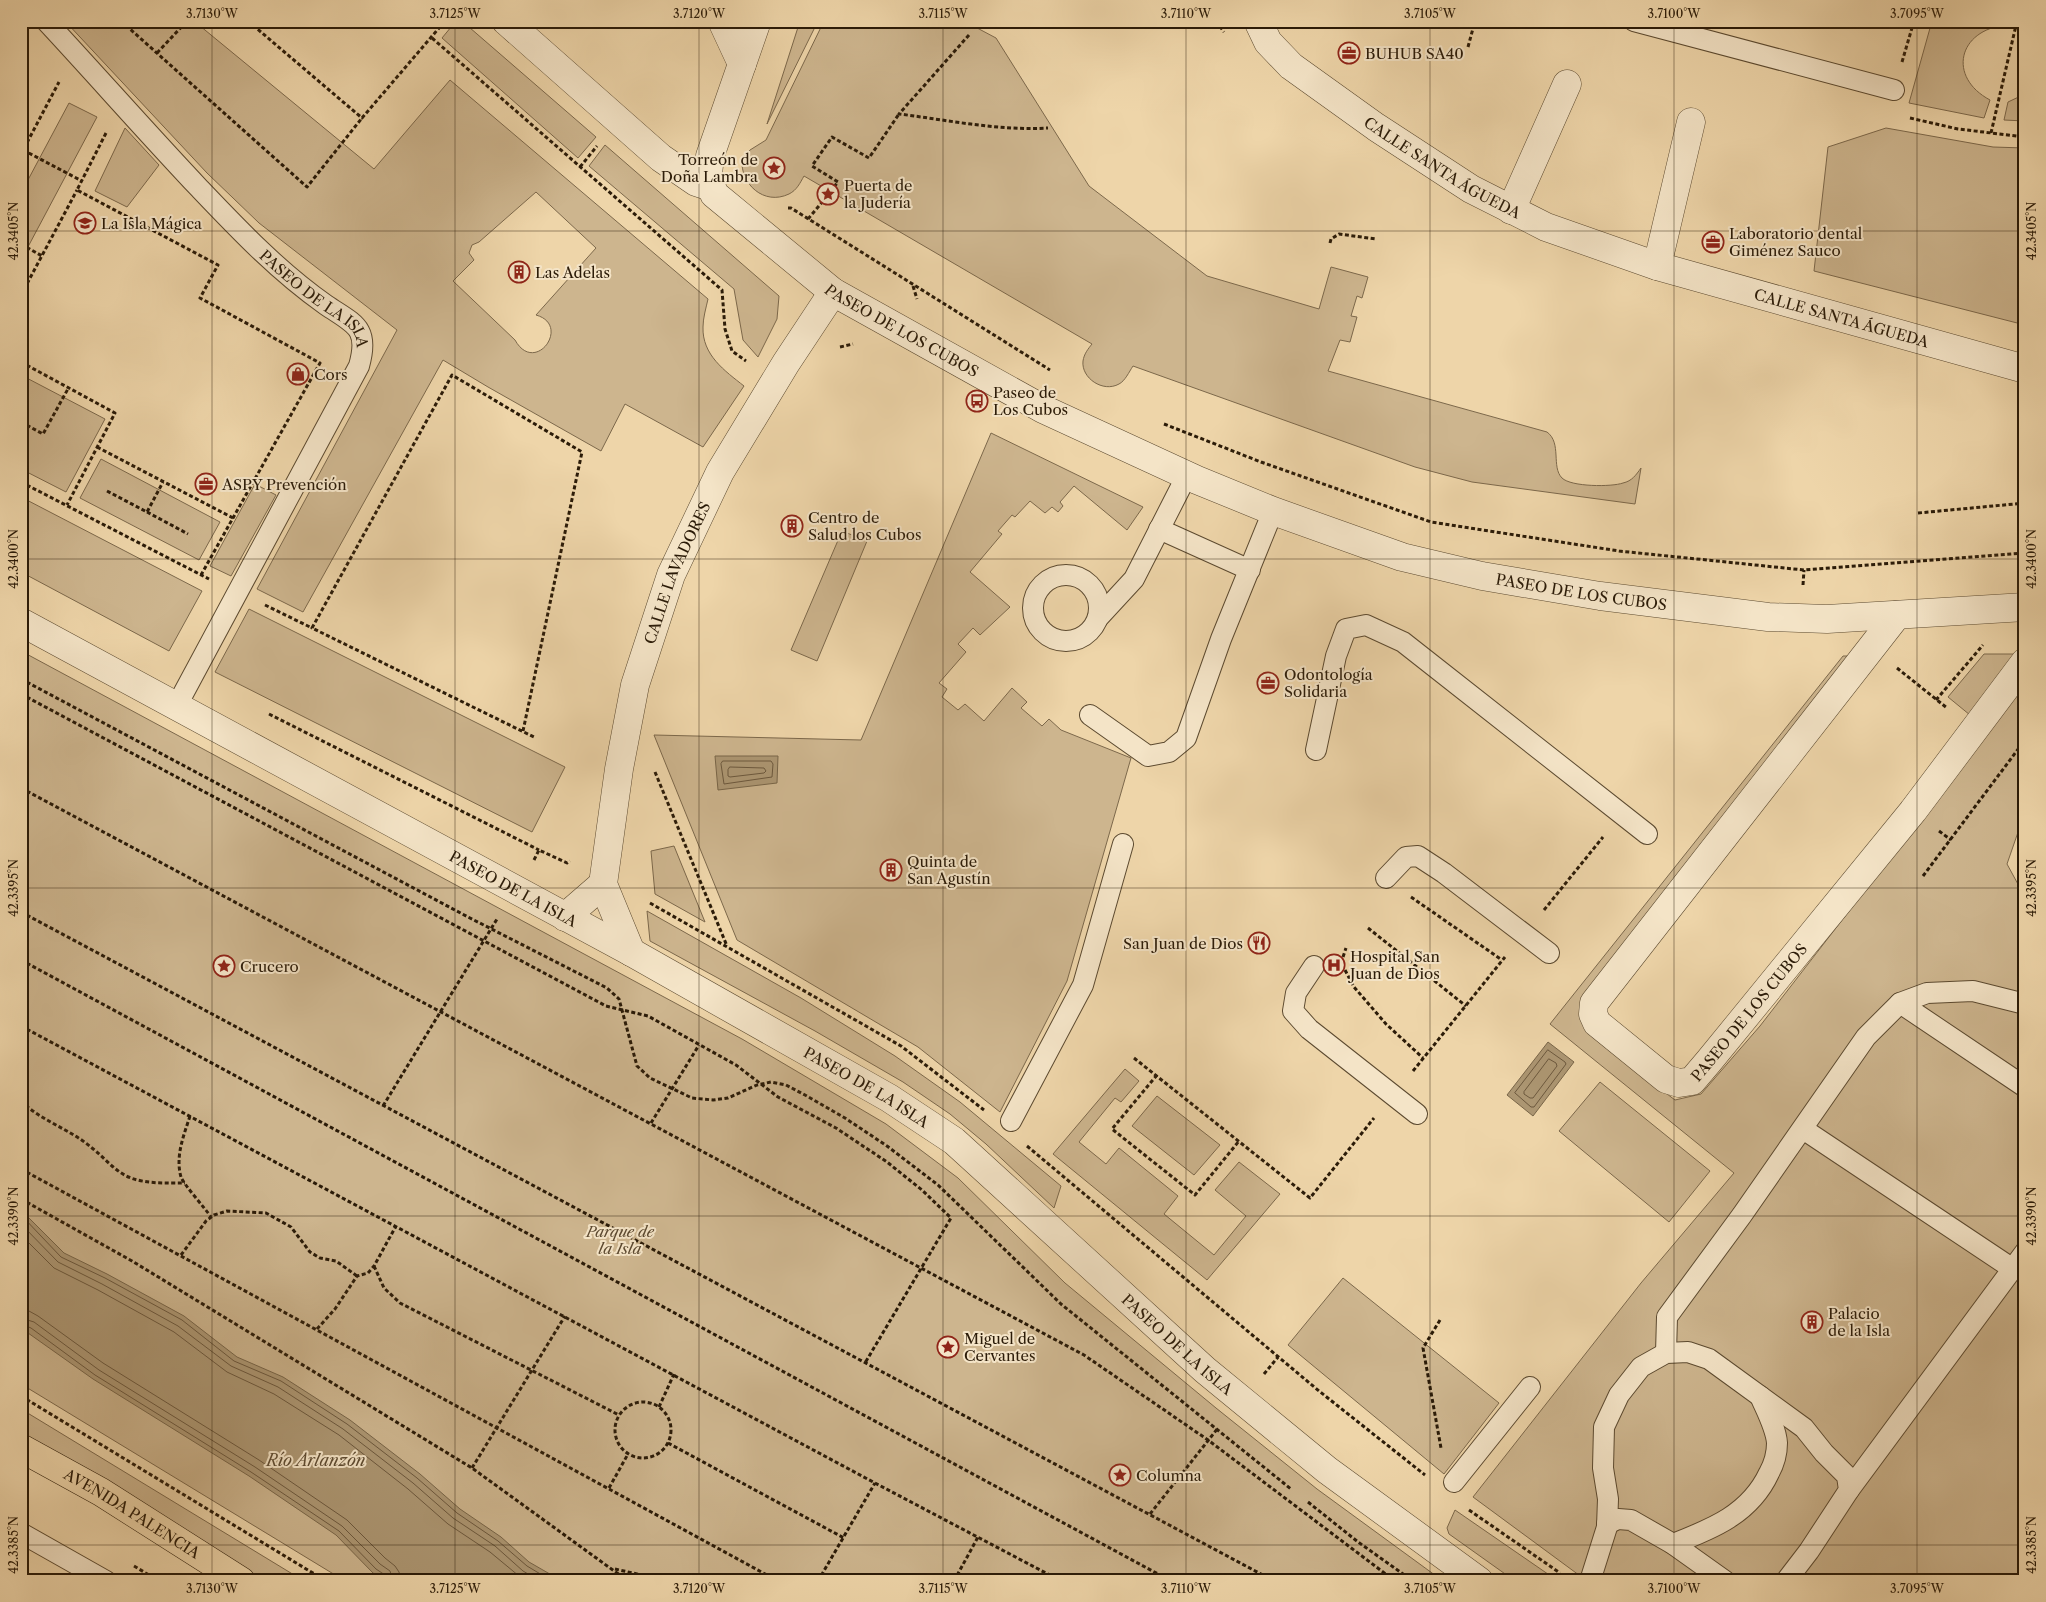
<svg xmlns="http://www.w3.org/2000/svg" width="2046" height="1602" viewBox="0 0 2046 1602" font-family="'Libre Caslon Text',serif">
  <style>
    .green { fill: #cdb58e; stroke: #7c684b; fill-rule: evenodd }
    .water { fill: #ac9672; stroke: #786548 }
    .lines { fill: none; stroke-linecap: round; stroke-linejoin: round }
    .shore { stroke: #6c583d; stroke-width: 1 }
    .lane-casing { stroke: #5c4a30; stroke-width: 22 }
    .street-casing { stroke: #5c4a30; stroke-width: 29 }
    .highway-casing { stroke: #2b1b08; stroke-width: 29 }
    .path { stroke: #2b1b08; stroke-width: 3; stroke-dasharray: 4 2.5; stroke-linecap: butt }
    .lane { stroke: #f4e4c7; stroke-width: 20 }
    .street { stroke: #f4e4c7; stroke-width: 28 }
    .highway { stroke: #eed5a9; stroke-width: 28 }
    .ticks { fill: none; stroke: #2b1b08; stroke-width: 1; stroke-opacity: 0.45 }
    .labels { text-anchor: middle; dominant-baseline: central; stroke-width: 4; stroke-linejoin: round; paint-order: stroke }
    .poi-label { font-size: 15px; fill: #2b1b08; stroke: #f4e4c7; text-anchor: start }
    .street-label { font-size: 15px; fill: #2b1b08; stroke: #f4e4c7 }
    .park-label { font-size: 15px; font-style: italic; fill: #5c4930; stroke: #f4e4c7 }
    .water-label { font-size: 16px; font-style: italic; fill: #5f4c32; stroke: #f4e4c7 }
    .neatline { fill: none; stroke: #2b1b08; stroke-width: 2 }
    .ticks-label { font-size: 12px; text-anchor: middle; fill: #2b1b08 }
  </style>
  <rect width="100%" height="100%" fill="#eed5a9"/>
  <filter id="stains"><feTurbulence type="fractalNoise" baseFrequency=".004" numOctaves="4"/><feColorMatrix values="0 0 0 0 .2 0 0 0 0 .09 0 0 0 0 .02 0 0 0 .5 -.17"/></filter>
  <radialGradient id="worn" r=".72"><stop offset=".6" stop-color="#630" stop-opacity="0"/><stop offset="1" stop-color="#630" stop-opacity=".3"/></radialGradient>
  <g class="green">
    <path d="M65,21h129l180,148 76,-89 258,219c-2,9 -5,19 -5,28 -1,28 22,44 41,59l-41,61 -78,-43 -24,47 -113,-64 -45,-27 -140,252 -46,-23 140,-259 -138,-107 -52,-50zM536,192l60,56 -60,67c36,10 -1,61 -21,25l-62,-59 21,-21 -5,-7 3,-8 7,-3z"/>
    <path d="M456,21h6l134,116 -18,21 -136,-120z"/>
    <path d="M800,21h18l-51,103z"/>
    <path d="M824,21h140l32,17 93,148 118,90 112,33 12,-42 37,10 -6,21 -5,-2 -6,20 6,1 -7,25 -10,-2 -12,31 219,61c15,11 4,35 15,46 9,9 50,9 61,5 9,-2 13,-8 18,-15l-6,36 -163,-22 -57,-15 -282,-101c-4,6 -8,15 -14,18 -16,9 -38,-6 -36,-23 1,-7 5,-12 9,-17l-288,-168c-4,7 -7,14 -15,18 -25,12 -49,-10 -47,-35l8,-9 16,-10z"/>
    <path d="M1932,21h75l-1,4c-48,5 -59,52 -16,75l-6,18 -75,-15z"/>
    <path d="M2025,94v27l-21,-1 4,-18z"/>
    <path d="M69,103l28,14 -76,143v-67z"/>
    <path d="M125,128l34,37 -32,42 -32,-16z"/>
    <path d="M1886,128l107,19 32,1v177l-211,-54 14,-124z"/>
    <path d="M605,145l174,151 -2,23 -19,38 -15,-17 -9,-51 -145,-123z"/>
    <path d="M21,375l84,44 -39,73 -45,-23z"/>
    <path d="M991,433l152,74 -16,23 -53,-44 -14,16 3,4 -5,6 -6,-5 -7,6 -15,-12 -15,16 -3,-2 -14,16 4,3 -32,38 40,35 -30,28 -7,-7 -15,16 8,8 -27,31 8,6 -5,8 16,13 7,-6 19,17 28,-33 15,14 -6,6 21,18 7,-7 12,11 70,28 -64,223 -67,131 -82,-65 -181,-107 -83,-205 207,5z"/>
    <path d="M101,459l119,63 -21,38 -119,-62z"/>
    <path d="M255,484l21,11 -45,81 -21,-10z"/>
    <path d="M21,497l181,94 -33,60 -148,-79z"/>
    <path d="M842,531l25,10 -50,120 -26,-11z"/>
    <path d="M249,609l316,158 -33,65 -317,-160z"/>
    <path d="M21,651l721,388 144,85 72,54 107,105 151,125 101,81 126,92h-1098l-324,-197z"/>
    <path d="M1984,654h32l-46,61 -22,-18z"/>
    <path d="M1843,656h11l-272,349 40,55 53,40 26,-6 59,-68 265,-342v128l-18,52 18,33v684h-438l-114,-84 168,-214 93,-110 -184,-149z"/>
    <path d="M674,846l31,76 -50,-28 -4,-43z"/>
    <path d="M647,911l154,87 94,58 65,46 101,84 -7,22 -68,-64 -36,-30 -47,-32 -88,-51 -165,-90z"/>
    <path d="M1125,1069l14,12 -18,21 -6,-4 -36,44 27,22 13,-16 59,48 -14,18 50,41 32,-39 -31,-26 24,-28 41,32 -73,86 -154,-126z"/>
    <path d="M1600,1082l110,89 -41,51 -110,-91z"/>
    <path d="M1157,1096l63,49 -26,30 -62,-49z"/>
    <path d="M1343,1278l156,125 -55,71 -156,-129z"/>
    <path d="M21,1409l283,172h-43l-49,-33 -191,-110z"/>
    <path d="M1455,1510l103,71h-43l-66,-47 -2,-6z"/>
  </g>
  <g class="water">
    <path d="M715,756h63l-1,27 -59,7z"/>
    <path d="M1548,1042l26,20 -41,54 -26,-21z"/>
    <path d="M21,1210l43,43 43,21 77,42 53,41 46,20 67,43 70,54 40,35 41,28 28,25 33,19h-177l-12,-8 -37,-38 -87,-59 -156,-97 -72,-51z"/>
  </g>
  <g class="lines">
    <g class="shore">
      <path d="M723,761h48l2,3 -1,13 -48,7 -3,-20z"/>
      <path d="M730,767l34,1 2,3 -2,2 -34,4 -2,-1v-6z"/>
      <path d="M1548,1050l17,12 1,2 -32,43h-3l-16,-14z"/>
      <path d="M1549,1059l7,4 1,3 -24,32h-3l-6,-4v-2z"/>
      <path d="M21,1215l40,42 44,21 77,42 52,41 47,20 66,43 70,54 40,35 41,28 29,25 25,15"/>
      <path d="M21,1224l37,38 44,22 76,42 53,40 47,21 65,42 70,54 40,35 42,28 28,25 17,10"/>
      <path d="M21,1235l33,33 44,22 76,42 53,40 47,22 65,41 69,54 40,35 42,28 35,29"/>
      <path d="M21,1311h8l9,5 65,47 156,97 88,60 38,38 10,8 4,6 2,9"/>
      <path d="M21,1318l13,4 65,48 156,97 87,59 38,38 10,7 3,10"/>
      <path d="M21,1324l10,4 64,47 156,97 88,59 37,38 9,6 2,6"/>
    </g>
    <g class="lane-casing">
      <g id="lane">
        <path id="s1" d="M46,21c52,56 102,113 154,168 40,42 79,83 126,116 28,19 44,22 33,61l-183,341"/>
        <path d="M1634,21l260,69"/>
        <path d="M1159,529l91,41"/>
        <circle cx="1066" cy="608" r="33"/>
        <path d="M1098,618l36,-39 53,-104"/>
        <path d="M1090,715l58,41 21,-4 17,-14 35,-99 52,-128"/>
        <path d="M1316,750l20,-94 10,-27 20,-4 37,17 244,192"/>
        <path d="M1386,878l20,-21 12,-1 26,17 105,80"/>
        <path d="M1314,966l-18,27 -3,18 16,18 108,85"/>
        <path d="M1900,1003l125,84"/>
        <path d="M1011,1121l72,-136 40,-141"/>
        <path d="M1803,1129l210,140"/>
        <path d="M1666,1353l1,-36 75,-102 124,-178 34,-34 27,-10 46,-2 48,12 4,3"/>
        <path d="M1454,1482l76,-95"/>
        <path d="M1849,1490l176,-238"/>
        <path d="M1607,1524l11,-5 13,1 42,24 52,37"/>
        <path d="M21,1533l85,48"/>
        <path d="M1673,1544c39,-15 77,-30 96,-71 5,-9 8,-19 8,-30 -1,-15 -11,-33 -17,-47"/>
        <path d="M1590,1581l17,-54 1,-28 -5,-31 1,-41 15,-32 22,-28 25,-14 22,-1 21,7 95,69 20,25 23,23 2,14 -40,61 -23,30"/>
      </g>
    </g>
    <g class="street-casing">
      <g id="street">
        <path d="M506,21l155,137 35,24 15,5"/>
        <path d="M722,21l20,43"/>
        <path id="s2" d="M757,21l-47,135 -2,18 6,20 119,98 210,117 154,71 76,31 129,46 80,19 118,20 168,21 59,2 198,-12"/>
        <path id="s3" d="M1258,21l10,21 23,24 85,61 95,62 75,38 111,39 368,103"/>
        <path d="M1511,210l56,-126"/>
        <path d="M1657,266l34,-144"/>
        <path id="s4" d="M1897,615l-303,388 -1,11 4,9 69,56 13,4 13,-2 17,-20 204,-250 112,-149"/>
        <path id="s5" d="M21,622l610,330 258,146 65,43 251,229 122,100 152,111"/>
        <path d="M565,917l38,-33"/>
        <path id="s6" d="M631,952l-28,-68 16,-115 16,-84 36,-110 49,-103 66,-109 47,-71"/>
      </g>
    </g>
    <g class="highway-casing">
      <g id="highway">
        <path id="s7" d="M21,1448l80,44 140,89"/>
      </g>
    </g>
    <g class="path">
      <path d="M121,21l186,166 55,-69"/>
      <path d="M248,21l114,97 83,-97"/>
      <path d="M1216,21l8,11"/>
      <path d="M969,35l-70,79c49,6 99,17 149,14"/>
      <path d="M432,38l290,252 3,39 7,22 14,10"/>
      <path d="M1468,47l7,-26"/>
      <path d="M157,53l30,-32"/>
      <path d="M1902,62l12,-41"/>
      <path d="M1910,118l48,11 67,8"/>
      <path d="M106,133l-29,57 141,75 -18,33 120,65 -119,212"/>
      <path d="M1991,133l26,-112"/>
      <path d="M23,150l59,31"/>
      <path d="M21,154l38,-72"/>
      <path d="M580,167l17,-21"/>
      <path d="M830,192l8,-10 -26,-16 20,-29 37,21 30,-44"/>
      <path d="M788,208h3l259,162"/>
      <path d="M808,219l20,-24"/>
      <path d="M1330,243l1,-4 8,-5 37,5"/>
      <path d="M21,244l21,12"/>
      <path d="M913,286l4,13"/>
      <path d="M21,295l56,-105"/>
      <path d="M840,347l13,-3"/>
      <path d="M21,362l94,51 -48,92"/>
      <path d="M21,422l22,12 26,-47"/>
      <path d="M1164,424l97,38 170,60 188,29 185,19 221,-17"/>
      <path d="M97,447l136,71"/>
      <path d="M21,482l188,97"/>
      <path d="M107,491l40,21 16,-30"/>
      <path d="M147,512l41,22"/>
      <path d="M1918,513l107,-10"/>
      <path d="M1803,585l1,-15"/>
      <path d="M265,605l47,23"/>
      <path d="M1897,668l50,40"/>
      <path d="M21,679l447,238 139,71 12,11 18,67 13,12 42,20 21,2 15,-2 29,-13 14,-3 15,3 19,10 40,23 42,28 51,39 123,119 230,185"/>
      <path d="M21,694l585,312 42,10 88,49 42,32 58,31 51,34 35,28 29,28 -86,145"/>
      <path d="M1936,700l47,-55"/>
      <path d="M269,714l270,136"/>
      <path d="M523,731l59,-279 -130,-77 -140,253 222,109"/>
      <path d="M655,772l72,174"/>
      <path d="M21,788l1063,567 124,85 187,141"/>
      <path d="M1939,831l12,9"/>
      <path d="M534,860l5,-10 28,13 3,-2"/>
      <path d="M1923,876l102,-136"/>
      <path d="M1411,897l91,63"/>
      <path d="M650,903l251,143 83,64"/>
      <path d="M1544,910l59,-73"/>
      <path d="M21,912l1253,669"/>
      <path d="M1368,928l98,78"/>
      <path d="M1343,957l3,-9"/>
      <path d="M21,960l1150,621"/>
      <path d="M1345,970l9,17 32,37 37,34"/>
      <path d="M21,1026l854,457 186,98"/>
      <path d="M1134,1058l176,140 64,-80"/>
      <path d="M1413,1071l92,-114"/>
      <path d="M1157,1075l-45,54 83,66 44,-54"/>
      <path d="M21,1101c20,20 49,28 71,47 13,10 23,24 39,30 16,6 37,5 54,5"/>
      <path d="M383,1106l114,-187"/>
      <path d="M190,1116c-6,19 -15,40 -9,61 3,8 24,31 30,40"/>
      <path d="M651,1123l48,-78"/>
      <path d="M1027,1146l292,245 106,84"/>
      <path d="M21,1169l757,412"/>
      <path d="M21,1199l111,62 340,207 156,113"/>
      <path d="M181,1255l25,-34 8,-6 13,-4 39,2 25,14 19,25 10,6 16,3 21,15"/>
      <path d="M374,1266l10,22 16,15 219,112"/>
      <path d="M1440,1320l-17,28 18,100"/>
      <path d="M317,1329l18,-20 22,-33 11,-3 6,-7 22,-40"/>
      <path d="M1264,1374l14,-17"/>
      <path d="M21,1396l305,185"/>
      <circle cx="643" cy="1430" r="28"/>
      <path d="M659,1407l15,-33"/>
      <path d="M668,1443l176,95"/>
      <path d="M472,1468l93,-152"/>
      <path d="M609,1488l19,-34"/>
      <path d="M1308,1502l50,40 55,39"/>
      <path d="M1469,1510l91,63"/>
      <path d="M1150,1514l68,-86"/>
      <path d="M134,1566l25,15"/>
      <path d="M615,1569l53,12"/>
      <path d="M818,1581l57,-98"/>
      <path d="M954,1581l24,-44"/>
    </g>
    <use href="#lane" class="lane"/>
    <use href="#street" class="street"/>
    <use href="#highway" class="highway"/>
  </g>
  <path class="ticks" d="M212,21v1560M455,21v1560M699,21v1560M943,21v1560M1186,21v1560M1430,21v1560M1674,21v1560M1917,21v1560M21,231h2004M21,559h2004M21,888h2004M21,1216h2004M21,1545h2004"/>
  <defs>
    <g id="office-ring" transform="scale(1.125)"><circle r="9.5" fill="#f4e4c7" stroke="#8f2418" stroke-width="1.5"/><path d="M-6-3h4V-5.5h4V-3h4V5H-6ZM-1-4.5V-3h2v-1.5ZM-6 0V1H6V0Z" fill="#8f2418"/></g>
    <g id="sight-ring" transform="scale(1.125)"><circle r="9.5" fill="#f4e4c7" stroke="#8f2418" stroke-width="1.5"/><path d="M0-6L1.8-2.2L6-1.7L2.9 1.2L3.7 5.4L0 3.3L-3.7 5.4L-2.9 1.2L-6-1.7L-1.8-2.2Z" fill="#8f2418"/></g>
    <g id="school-ring" transform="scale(1.125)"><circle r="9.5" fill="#f4e4c7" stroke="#8f2418" stroke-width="1.5"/><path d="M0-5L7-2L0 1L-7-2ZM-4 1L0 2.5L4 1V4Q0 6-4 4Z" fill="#8f2418"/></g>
    <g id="building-ring" transform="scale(1.125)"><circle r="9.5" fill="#f4e4c7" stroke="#8f2418" stroke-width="1.5"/><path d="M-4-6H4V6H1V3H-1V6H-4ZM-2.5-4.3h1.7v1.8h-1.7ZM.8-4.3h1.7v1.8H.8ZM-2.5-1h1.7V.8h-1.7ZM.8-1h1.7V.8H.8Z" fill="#8f2418"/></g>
    <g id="shop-ring" transform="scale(1.125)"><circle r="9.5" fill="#f4e4c7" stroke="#8f2418" stroke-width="1.5"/><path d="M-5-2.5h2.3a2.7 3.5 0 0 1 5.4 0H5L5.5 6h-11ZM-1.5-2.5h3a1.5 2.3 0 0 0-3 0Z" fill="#8f2418"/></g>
    <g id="bus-ring" transform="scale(1.125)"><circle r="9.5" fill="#f4e4c7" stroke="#8f2418" stroke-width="1.5"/><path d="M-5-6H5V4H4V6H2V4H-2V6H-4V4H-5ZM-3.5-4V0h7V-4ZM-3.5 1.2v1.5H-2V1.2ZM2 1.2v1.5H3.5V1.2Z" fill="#8f2418"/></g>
    <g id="restaurant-ring" transform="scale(1.125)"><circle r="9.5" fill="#f4e4c7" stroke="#8f2418" stroke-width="1.5"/><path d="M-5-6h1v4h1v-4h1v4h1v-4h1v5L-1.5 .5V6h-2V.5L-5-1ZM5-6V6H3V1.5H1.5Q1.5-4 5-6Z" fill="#8f2418"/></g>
    <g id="hospital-ring" transform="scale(1.125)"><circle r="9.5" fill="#f4e4c7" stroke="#8f2418" stroke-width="1.5"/><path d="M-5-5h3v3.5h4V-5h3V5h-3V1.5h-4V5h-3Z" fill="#8f2418"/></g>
  </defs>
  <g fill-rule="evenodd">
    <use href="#office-ring" x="1349" y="53"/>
    <use href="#sight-ring" x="774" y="168"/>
    <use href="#sight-ring" x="828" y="194"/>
    <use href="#school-ring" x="85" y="223"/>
    <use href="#office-ring" x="1713" y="242"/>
    <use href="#building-ring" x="519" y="272"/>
    <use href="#shop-ring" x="298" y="374"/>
    <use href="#bus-ring" x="977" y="401"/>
    <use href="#office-ring" x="206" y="484"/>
    <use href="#building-ring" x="792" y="526"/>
    <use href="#office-ring" x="1268" y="683"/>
    <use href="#building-ring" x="891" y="870"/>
    <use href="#restaurant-ring" x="1259" y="943"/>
    <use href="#hospital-ring" x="1334" y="965"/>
    <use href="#sight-ring" x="224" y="966"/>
    <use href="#building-ring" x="1812" y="1322"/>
    <use href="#sight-ring" x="948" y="1347"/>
    <use href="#sight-ring" x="1120" y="1475"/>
  </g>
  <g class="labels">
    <g class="poi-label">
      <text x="1365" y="53">BUHUB SA40</text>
      <text x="758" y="159" text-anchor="end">Torreón de<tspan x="758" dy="17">Doña Lambra</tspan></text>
      <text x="844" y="185">Puerta de<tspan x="844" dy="17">la Judería</tspan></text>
      <text x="101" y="223">La Isla Mágica</text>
      <text x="1729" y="233">Laboratorio dental<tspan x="1729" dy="17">Giménez Sauco</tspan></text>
      <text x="535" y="272">Las Adelas</text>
      <text x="314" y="374">Cors</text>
      <text x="993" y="392">Paseo de<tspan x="993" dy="17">Los Cubos</tspan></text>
      <text x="222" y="484">ASPY Prevención</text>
      <text x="808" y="517">Centro de<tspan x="808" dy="17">Salud los Cubos</tspan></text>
      <text x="1284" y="674">Odontología<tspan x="1284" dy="17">Solidaria</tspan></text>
      <text x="907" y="861">Quinta de<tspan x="907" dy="17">San Agustín</tspan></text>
      <text x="1243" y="943" text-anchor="end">San Juan de Dios</text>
      <text x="1350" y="956">Hospital San<tspan x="1350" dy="17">Juan de Dios</tspan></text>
      <text x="240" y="966">Crucero</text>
      <text x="1828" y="1313">Palacio<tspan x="1828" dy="17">de la Isla</tspan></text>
      <text x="964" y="1338">Miguel de<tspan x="964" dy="17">Cervantes</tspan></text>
      <text x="1136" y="1475">Columna</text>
    </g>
    <g class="street-label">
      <text stroke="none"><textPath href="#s3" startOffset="239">CALLE SANTA ÁGUEDA</textPath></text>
      <text stroke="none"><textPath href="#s1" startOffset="388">PASEO DE LA ISLA</textPath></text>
      <text stroke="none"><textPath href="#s3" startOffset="668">CALLE SANTA ÁGUEDA</textPath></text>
      <text stroke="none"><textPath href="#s2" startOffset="415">PASEO DE LOS CUBOS</textPath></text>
      <text stroke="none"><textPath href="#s6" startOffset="395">CALLE LAVADORES</textPath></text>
      <text stroke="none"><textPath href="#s2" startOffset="1148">PASEO DE LOS CUBOS</textPath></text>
      <text stroke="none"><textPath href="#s5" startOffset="560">PASEO DE LA ISLA</textPath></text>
      <text stroke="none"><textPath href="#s4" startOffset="718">PASEO DE LOS CUBOS</textPath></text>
      <text stroke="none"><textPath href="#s5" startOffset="965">PASEO DE LA ISLA</textPath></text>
      <text stroke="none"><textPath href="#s5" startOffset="1370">PASEO DE LA ISLA</textPath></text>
      <text stroke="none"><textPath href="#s7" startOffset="129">AVENIDA PALENCIA</textPath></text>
    </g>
    <g class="park-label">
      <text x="620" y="1231">Parque de<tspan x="620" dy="17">la Isla</tspan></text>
    </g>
    <g class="water-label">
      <text x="316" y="1460">Río Arlanzón</text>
    </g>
  </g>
  <rect width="2046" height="1602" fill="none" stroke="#eed5a9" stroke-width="55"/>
  <rect x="28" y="28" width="1990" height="1546" class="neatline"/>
  <g class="ticks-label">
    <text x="212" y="18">3.7130°W</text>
    <text x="455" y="18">3.7125°W</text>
    <text x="699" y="18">3.7120°W</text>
    <text x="943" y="18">3.7115°W</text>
    <text x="1186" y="18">3.7110°W</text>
    <text x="1430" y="18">3.7105°W</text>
    <text x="1674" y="18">3.7100°W</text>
    <text x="1917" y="18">3.7095°W</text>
    <text transform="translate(14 231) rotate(-90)" y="4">42.3405°N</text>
    <text transform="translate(2032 231) rotate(-90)" y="4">42.3405°N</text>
    <text transform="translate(14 559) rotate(-90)" y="4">42.3400°N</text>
    <text transform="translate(2032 559) rotate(-90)" y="4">42.3400°N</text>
    <text transform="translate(14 888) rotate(-90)" y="4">42.3395°N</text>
    <text transform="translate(2032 888) rotate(-90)" y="4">42.3395°N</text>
    <text transform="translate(14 1216) rotate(-90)" y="4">42.3390°N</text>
    <text transform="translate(2032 1216) rotate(-90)" y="4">42.3390°N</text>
    <text transform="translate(14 1545) rotate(-90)" y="4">42.3385°N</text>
    <text transform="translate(2032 1545) rotate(-90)" y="4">42.3385°N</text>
    <text x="212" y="1593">3.7130°W</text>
    <text x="455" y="1593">3.7125°W</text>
    <text x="699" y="1593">3.7120°W</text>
    <text x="943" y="1593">3.7115°W</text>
    <text x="1186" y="1593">3.7110°W</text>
    <text x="1430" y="1593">3.7105°W</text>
    <text x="1674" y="1593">3.7100°W</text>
    <text x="1917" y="1593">3.7095°W</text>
  </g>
  <rect width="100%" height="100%" filter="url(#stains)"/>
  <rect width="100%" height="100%" fill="url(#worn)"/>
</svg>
